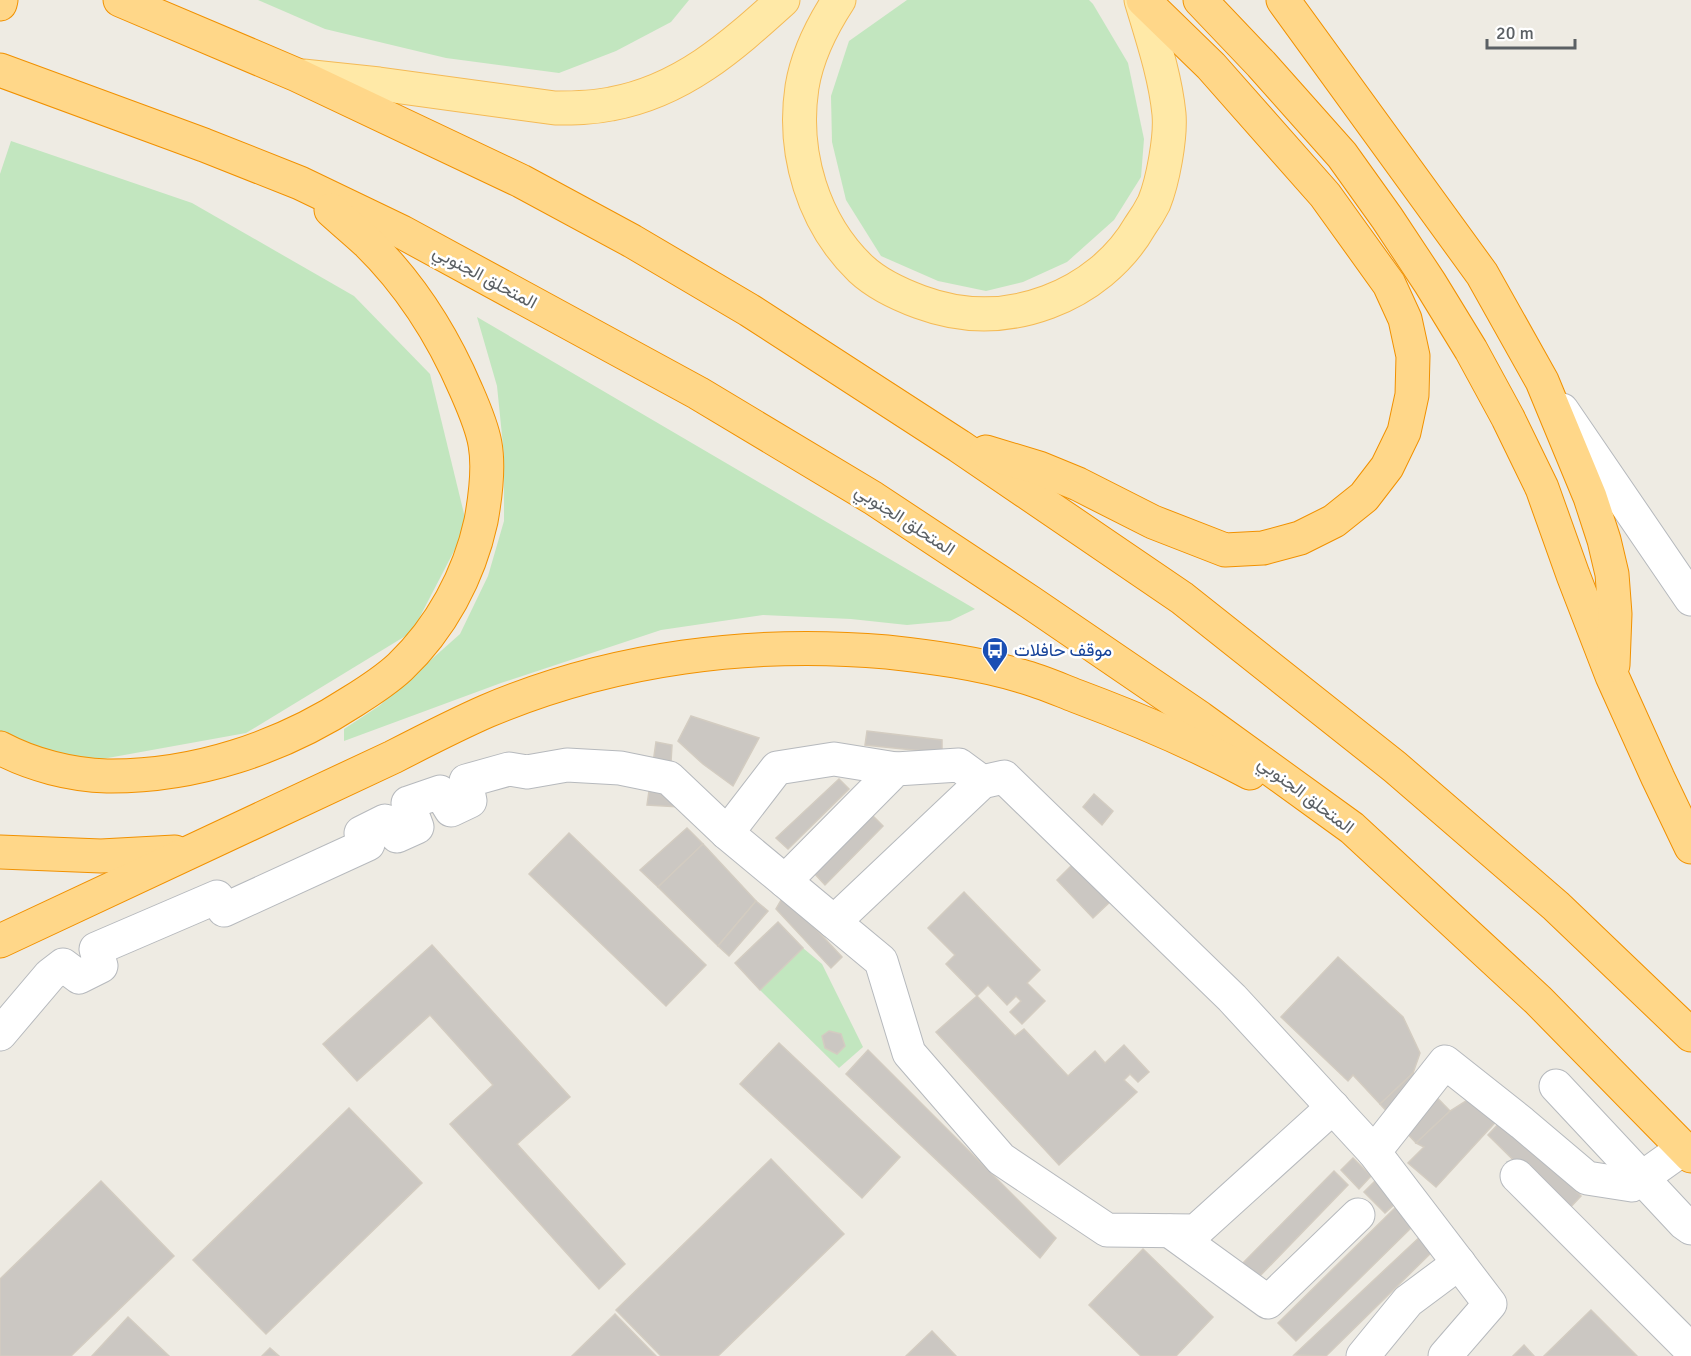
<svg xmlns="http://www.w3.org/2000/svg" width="1691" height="1356" viewBox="0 0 1691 1356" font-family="Signika,Vazirmatn,sans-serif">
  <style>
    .green { fill: #c2e6bf }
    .building { fill: #cbc7c2; stroke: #d3ccc1; stroke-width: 1.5 }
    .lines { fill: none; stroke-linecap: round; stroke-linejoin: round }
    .minor-casing { stroke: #b6b9bd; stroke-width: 35 }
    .major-casing { stroke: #f4ba56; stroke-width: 35 }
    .highway-casing { stroke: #f19100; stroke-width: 35 }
    .minor { stroke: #fff; stroke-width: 33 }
    .major { stroke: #ffe9a7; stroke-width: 33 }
    .highway { stroke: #ffd789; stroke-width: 33 }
    .labels { text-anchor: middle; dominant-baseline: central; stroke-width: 5; stroke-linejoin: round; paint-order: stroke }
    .street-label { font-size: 18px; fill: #5b6064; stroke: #fff }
    .transit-label { font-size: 18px; fill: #164399; stroke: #fff; text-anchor: start }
  </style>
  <rect width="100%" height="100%" fill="#eeebe3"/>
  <g class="green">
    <path d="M258,0h431l-18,22 -55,29 -57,22 -113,-15 -121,-29z"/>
    <path d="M907,0h182l4,4 35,59 16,76 -3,38 -27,43 -47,42 -44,20 -37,9 -48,-10 -57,-25 -35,-56 -14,-58 -1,-46 18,-55z"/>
    <path d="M11,141l181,62 162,93 76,78 37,152 -55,106 -166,101 -166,30 -80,-30v-559z"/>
    <path d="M477,317l498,292 -25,12 -43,4 -56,-6 -88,-4 -102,15 -160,53 -157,58v-12l35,-23 81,-72 28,-58 16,-55v-66l-7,-69z"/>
    <path d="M803,948l19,16 41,83 -24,21 -79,-78z"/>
  </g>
  <g class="building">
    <path d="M691,716l68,22 -26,48 -30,-22 -25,-23z"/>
    <path d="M867,731l75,9v13l-77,-8z"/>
    <path d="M656,742l16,3 -1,17 16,13 -7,32 -33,-2z"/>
    <path d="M839,779l10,10 -61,60 -12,-11z"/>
    <path d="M1094,794l19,17 -11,14 -19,-18z"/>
    <path d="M872,815l11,11 -58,59 -11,-12z"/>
    <path d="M687,828l16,16 -45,43 -18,-17z"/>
    <path d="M569,833l137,132 -40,41 -137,-132z"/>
    <path d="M703,844l53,57 -38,45 -60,-59z"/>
    <path d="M1076,861l37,38 -20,19 -36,-38z"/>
    <path d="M964,892l76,78 -13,13 18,18 -23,23 -12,-12 11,-11 -5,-5 -9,9 -19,-20 -11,11 -31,-32 9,-9 -27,-27z"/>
    <path d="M784,895l58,62 -11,11 -55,-59z"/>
    <path d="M756,901l12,10 -39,45 -11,-10z"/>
    <path d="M778,922l25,26 -43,42 -25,-27z"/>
    <path d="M432,945l138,152 -53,47 108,120 -26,25 -149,-165 43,-39 -63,-70 -73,66 -34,-37z"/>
    <path d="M1338,957l65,60 17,36 -7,20 -33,31 -27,-29 -5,6 -67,-64z"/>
    <path d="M977,996l38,40 9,-7 44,47 27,-25 10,12 19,-18 25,27 -11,10 -8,-8 -6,6 13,12 -78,73 -123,-133z"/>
    <path d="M829,1031l12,3 4,12 -8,8 -12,-6 -3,-12z"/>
    <path d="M779,1043l121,114 -38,41 -122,-114z"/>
    <path d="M868,1050l188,188 -16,20 -194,-184z"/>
    <path d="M1413,1073l37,38 -34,32 -36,-39z"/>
    <path d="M1472,1097l31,17 -67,73 -28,-24 16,-16 -8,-4 34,-32z"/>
    <path d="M349,1108l73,75 -156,151 -73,-74z"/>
    <path d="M1503,1119l78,77 -15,16 -78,-77z"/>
    <path d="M1353,1158l18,18 -12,13 -18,-19z"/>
    <path d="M771,1159l73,75 -126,122h-57l-45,-46z"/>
    <path d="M1334,1171l14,14 -91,94 -15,-15z"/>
    <path d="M101,1181l73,75 -103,100h-71v-77z"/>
    <path d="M1375,1181l22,21 -12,11 -21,-21z"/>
    <path d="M1399,1204l18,18 -121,119 -18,-18z"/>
    <path d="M1424,1233l12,15 -110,108 -32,-1z"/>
    <path d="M1143,1249l70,68 -37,39h-35l-52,-51z"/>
    <path d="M1591,1310l46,46h-93z"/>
    <path d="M615,1314l41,42h-84z"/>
    <path d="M128,1317l41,39h-77z"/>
    <path d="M932,1331l24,25h-50z"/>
    <path d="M1524,1345l10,11h-21z"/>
    <path d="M270,1348l9,8h-17z"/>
  </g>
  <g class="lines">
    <g class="minor-casing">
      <g id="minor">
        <path d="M1562,410l129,189"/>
        <path d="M727,833l50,-65 57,-9 62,10"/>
        <path d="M785,881l111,-112 63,-4 23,17"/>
        <path d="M834,922l148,-140 22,-5 228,221 142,154 71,-90 77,61 65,55 45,7 52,-37"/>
        <path d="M0,1034l50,-59 13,-10 16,12 22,-11 -5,-17 121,-52 7,13 144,-66 -7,-11 24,-12 12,15 20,-9 -9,-24 32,-11 11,18 19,-9 -4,-20 43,-12 18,3 40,-7 53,3 49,10 58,55 154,128 28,92 92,106 106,71 89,1 137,-124"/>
        <path d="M1556,1086l128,137 7,5"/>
        <path d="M1374,1152l116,152 -45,52"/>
        <path d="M1517,1176l174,174"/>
        <path d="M1170,1231l98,71 90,-87"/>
        <path d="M1363,1356l45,-55 51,-38"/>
      </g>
    </g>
    <g class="major-casing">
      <g id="major">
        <path d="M839,0c-17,26 -32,56 -37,87 -10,66 11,136 59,182 15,14 40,26 59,33 43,16 85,16 128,0 38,-14 72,-41 92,-76 5,-7 10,-15 14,-23 9,-22 17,-66 15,-89 -4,-39 -17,-77 -28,-114"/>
        <path d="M303,76l76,8 176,24c19,0 37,0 56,-4 71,-13 120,-57 172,-104"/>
      </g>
    </g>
    <g class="highway-casing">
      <g id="highway">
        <path d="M120,0l177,75 224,106 111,60 117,69 210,136 223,152 213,169 161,139 135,129"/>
        <path d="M1200,0l61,64 81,91 45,63 43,65 41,67 37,68 34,70 31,87 39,101 46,102 33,69"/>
        <path d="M1283,0l199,274 60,107 48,116 14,43 8,34 3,40 -2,51"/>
        <path d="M0,4l1,-4"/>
        <path d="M0,70l204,75 96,38 102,49 296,161 175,105 157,104 170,116 152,110 186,172 153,156"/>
        <path d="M986,452l53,16 39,16 75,38 72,28 38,-2 37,-10 34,-17 30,-24 23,-30 17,-35 8,-37 1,-39 -8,-37 -16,-35 -64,-89 -114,-129 -68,-66"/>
        <path d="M0,748c32,17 71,27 107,28 87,1 174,-28 246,-75 16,-10 33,-21 47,-34 41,-39 69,-91 81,-146 4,-22 8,-55 4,-77 -3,-18 -12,-38 -19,-54 -24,-56 -56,-106 -99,-148 -12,-11 -24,-21 -36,-32"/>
        <path d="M0,852l101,4 74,-4"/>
        <path d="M0,941l393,-184c31,-16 62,-32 94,-46 125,-53 265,-71 400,-59 45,5 91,11 134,24 19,5 37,13 55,20 59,22 118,47 174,77"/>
      </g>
    </g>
    <use href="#minor" class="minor"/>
    <use href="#major" class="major"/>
    <use href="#highway" class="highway"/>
  </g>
  <defs>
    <g id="bus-pin" transform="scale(1.35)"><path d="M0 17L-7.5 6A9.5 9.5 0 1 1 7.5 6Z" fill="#1a4fb4" stroke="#fff"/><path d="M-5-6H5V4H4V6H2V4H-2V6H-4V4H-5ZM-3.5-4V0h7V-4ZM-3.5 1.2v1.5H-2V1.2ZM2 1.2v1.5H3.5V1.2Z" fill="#fff"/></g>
  </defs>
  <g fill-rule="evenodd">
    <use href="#bus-pin" x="995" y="650"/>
  </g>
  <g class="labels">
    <g class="street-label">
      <text transform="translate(485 277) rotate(28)">المتحلق الجنوبي</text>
      <text transform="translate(905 520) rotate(33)">المتحلق الجنوبي</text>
      <text transform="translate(1306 795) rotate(37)">المتحلق الجنوبي</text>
    </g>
    <g class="transit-label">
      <text x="1014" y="650">موقف حافلات</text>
    </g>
  </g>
  <path d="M1487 39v9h88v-9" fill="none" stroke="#5b6064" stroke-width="3"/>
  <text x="1496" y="39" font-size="18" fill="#5b6064" stroke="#ffffff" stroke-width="4.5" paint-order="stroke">20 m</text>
</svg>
